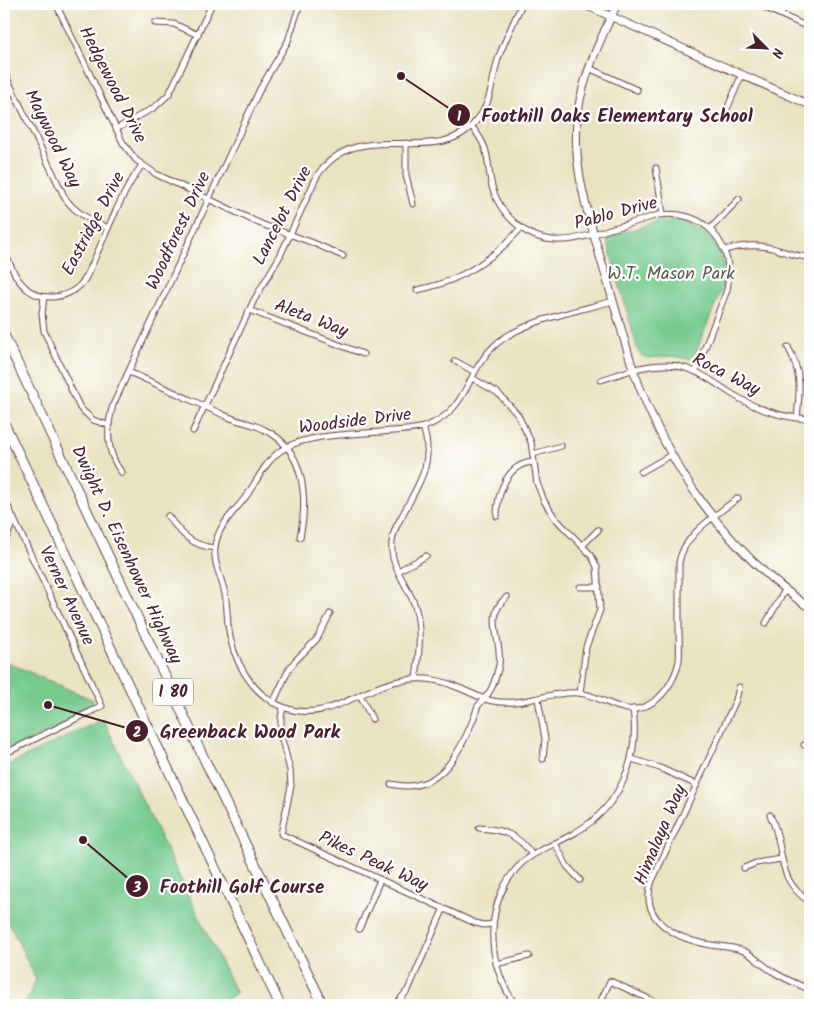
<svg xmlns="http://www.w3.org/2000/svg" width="814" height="1009" viewBox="0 0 814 1009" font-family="Kalam,sans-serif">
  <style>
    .green { fill: #75ca8e; stroke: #60745c }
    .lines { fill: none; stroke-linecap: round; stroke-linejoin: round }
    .street-casing { stroke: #623c42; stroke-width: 7 }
    .secondary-casing { stroke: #623c42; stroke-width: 9 }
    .highway-casing { stroke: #623c42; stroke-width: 11 }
    .street { stroke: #fff; stroke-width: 5 }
    .secondary { stroke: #fff; stroke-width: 7 }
    .highway { stroke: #fff; stroke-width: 9 }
    .labels { text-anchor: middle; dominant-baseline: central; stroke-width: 4.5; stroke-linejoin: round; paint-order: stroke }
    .shield { fill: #fff; stroke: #80626b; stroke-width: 1 }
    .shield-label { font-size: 16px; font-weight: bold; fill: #4a1f2b }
    .street-label { font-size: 18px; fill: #4a1f2b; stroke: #fff }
    .park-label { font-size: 18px; fill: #595b4e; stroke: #fff }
    .leader { fill: none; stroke: #4a1f2b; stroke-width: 2 }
    .callout-dot { fill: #4a1f2b; stroke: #fff; stroke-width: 2 }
    .mark-label { font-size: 15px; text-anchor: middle; font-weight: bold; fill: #fff }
    .callout-label { font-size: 19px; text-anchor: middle; font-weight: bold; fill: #4a1f2b; stroke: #fff; stroke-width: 4.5; stroke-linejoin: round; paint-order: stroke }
  </style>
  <rect width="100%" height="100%" fill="#fff"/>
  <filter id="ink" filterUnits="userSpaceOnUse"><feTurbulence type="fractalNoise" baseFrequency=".02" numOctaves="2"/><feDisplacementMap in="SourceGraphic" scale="10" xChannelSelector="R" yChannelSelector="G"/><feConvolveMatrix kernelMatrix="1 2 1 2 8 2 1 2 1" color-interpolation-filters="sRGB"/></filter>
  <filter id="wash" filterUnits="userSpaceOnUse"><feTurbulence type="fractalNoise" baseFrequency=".0096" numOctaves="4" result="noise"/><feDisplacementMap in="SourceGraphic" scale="20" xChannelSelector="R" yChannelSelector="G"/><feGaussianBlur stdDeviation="1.12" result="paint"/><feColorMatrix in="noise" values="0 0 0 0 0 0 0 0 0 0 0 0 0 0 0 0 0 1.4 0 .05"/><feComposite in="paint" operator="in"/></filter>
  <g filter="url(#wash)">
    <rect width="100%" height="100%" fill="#eae3c2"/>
    <g class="green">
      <path d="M675,221c34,8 56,30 47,67 -2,7 -6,15 -9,22 -6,14 -11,28 -17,43l-6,6 -19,-3 -23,2 -6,-2 -4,-5 -31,-111 3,-4 47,-14z"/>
      <path d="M4,661l89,39 -1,11 -88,43z"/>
      <path d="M103,719l133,274 -18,12h-193l11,-26 -32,-66v-146z"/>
    </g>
  </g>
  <g filter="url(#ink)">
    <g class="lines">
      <g class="street-casing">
        <g id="street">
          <path d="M56,4l67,139 13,17 20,14 105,50 50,18 32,14"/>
          <path d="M757,4l53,24"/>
          <path d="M781,14l5,-10"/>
          <path d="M155,23l19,1 24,11"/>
          <path d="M589,68l48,22"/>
          <path d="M4,72l61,126c11,16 26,22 43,30"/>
          <path d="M725,114l17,-40"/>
          <path d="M472,127c21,25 13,36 21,63 4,12 11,23 21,32 29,28 62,18 96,7 16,-4 32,-9 48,-14 47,-7 78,30 69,75l-31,81"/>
          <path d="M116,129l39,-22 14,-13 43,-90"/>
          <path d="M406,143v32l7,29"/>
          <path d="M656,168l7,46"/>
          <path d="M710,229l29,-30"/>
          <path d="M4,250c5,11 9,25 18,34 17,20 49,16 63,-5 5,-9 9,-19 13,-28 13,-29 25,-60 44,-86"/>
          <path d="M725,250c15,-4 31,-6 47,-2 13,4 24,9 38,9"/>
          <path d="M417,290c42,-8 76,-30 104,-62"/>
          <path d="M44,297l-2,17 2,17 36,77 13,12 15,5"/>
          <path d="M613,301c-35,10 -93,20 -119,45 -28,26 -25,62 -65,79 -11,5 -24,5 -36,6 -30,3 -83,2 -108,17 -19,11 -26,30 -38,47 -12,17 -29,29 -32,52 -2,17 7,31 10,47 2,10 2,20 3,31 4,33 22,69 55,82 45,18 79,-22 122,-27 18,-3 37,0 54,8 11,4 22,11 34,13 29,6 56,-10 85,-8 27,2 47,29 75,9 13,-8 23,-26 26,-41 1,-10 0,-21 0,-31 0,-22 0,-45 0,-67 4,-29 38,-48 59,-65"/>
          <path d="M249,310l114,44"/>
          <path d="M788,347c14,26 12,43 9,71"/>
          <path d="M455,361l20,11"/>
          <path d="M129,372c32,14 64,29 97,44 12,6 27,7 39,14 40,19 43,68 35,107"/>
          <path d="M472,378l26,15 20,22 13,27 6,41 7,18 11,17 36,37 6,12 3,43 -14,37 -6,46"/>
          <path d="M601,380c22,-7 43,-16 67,-15 30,2 45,18 69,32 22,13 47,21 73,22"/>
          <path d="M193,431l61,-131 26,-44 37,-80c43,-64 119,-4 160,-56 15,-17 15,-43 22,-64 7,-18 15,-35 23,-52"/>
          <path d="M533,454l28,-8"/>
          <path d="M641,472l30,-17"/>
          <path d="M122,473c-16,-20 -16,-44 -9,-68l147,-316 28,-48 12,-37"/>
          <path d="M4,498l98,208 -98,48"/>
          <path d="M168,516c13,18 24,30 47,32"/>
          <path d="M497,516c0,-23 10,-53 37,-54"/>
          <path d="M4,543l10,-23"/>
          <path d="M582,546l16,-16"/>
          <path d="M398,571l28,-15"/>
          <path d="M580,587h19"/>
          <path d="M766,623l19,-33"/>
          <path d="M416,679c3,-25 6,-49 -1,-73 -7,-21 -26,-40 -23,-64 1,-11 6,-19 11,-28 16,-31 32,-51 20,-87"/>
          <path d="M739,687l-3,13 -84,181c-14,38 23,57 54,63 13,3 25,2 38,7 10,5 18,14 28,20 12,8 26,13 38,19"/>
          <path d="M360,695l12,24"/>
          <path d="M538,699l7,40 -2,20"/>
          <path d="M273,703l16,-34 6,-8 22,-22 13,-25"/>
          <path d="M283,708l-2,9v19l9,34 1,16 -10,48 194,89 9,2 9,-1"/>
          <path d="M804,745l6,-2"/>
          <path d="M632,759l28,9 37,17"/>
          <path d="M391,784c46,11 67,-27 82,-64 2,-4 3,-10 5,-14 3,-4 7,-8 10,-12 6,-8 9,-20 11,-29 4,-24 -16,-50 8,-68"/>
          <path d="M770,815c17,33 3,63 40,87"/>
          <path d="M479,828c23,1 40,7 53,27"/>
          <path d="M555,843l12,23 13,14"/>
          <path d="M744,868l12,-5 25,-4"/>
          <path d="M359,929l21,-49"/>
          <path d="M496,964l33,-8"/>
          <path d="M396,1004l12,-14 35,-80"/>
          <path d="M516,1005c-31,-40 -33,-107 7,-143 15,-13 36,-19 53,-30 44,-25 64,-73 57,-123"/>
          <path d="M599,1005l11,-24 52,24"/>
        </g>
      </g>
      <g class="secondary-casing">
        <g id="secondary">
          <path d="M583,4l227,101"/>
          <path d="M617,4c-16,34 -33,69 -39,107 -7,52 9,99 23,149 11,36 21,73 32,109 34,96 92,181 177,239"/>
        </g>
      </g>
      <g class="highway-casing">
        <g id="highway">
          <path d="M4,335l194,411 125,259"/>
          <path d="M4,423l276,582"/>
        </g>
      </g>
      <use href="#street" class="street"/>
      <use href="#secondary" class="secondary"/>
      <use href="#highway" class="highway"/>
    </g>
  </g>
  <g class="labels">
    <rect class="shield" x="153" y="678.5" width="40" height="27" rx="4"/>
    <g class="shield-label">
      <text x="173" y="692">I 80</text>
    </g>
    <g class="street-label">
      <text transform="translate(112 85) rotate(63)">Hedgewood Drive</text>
      <text transform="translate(52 139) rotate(64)">Maywood Way</text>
      <text transform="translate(616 214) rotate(-15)">Pablo Drive</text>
      <text transform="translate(283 216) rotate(-63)">Lancelot Drive</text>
      <text transform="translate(94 224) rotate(-62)">Eastridge Drive</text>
      <text transform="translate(179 231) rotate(-65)">Woodforest Drive</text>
      <text transform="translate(311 319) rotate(21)">Aleta Way</text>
      <text transform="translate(726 375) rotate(27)">Roca Way</text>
      <text transform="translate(355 422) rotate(-7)">Woodside Drive</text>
      <text transform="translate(126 555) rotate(65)">Dwight D. Eisenhower Highway</text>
      <text transform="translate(66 596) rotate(65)">Verner Avenue</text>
      <text transform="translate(661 835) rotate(-67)">Himalaya Way</text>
      <text transform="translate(373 862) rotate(25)">Pikes Peak Way</text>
    </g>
    <g class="park-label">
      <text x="671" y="274">W.T. Mason Park</text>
    </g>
  </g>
  <path class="leader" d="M401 76L459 115M48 705L137 731M83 840L137 886"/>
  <g class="callout-dot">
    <circle cx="401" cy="76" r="5"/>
    <circle cx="48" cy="705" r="5"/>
    <circle cx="83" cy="840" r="5"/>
    <circle cx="459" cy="115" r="12"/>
    <circle cx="137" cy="731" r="12"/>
    <circle cx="137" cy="886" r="12"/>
  </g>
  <g class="mark-label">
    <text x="459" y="121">1</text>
    <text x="137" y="737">2</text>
    <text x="137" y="892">3</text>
  </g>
  <g class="callout-label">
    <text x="617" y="122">Foothill Oaks Elementary School</text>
    <text x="250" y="738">Greenback Wood Park</text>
    <text x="242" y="893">Foothill Golf Course</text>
  </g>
  <rect width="814" height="1009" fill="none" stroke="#fff" stroke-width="20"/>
  <g transform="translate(766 48) rotate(114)" stroke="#ffffff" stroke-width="4" paint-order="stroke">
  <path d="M0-4L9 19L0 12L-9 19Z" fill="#4a1f2b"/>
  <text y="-8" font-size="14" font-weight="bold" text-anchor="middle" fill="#4a1f2b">N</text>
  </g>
</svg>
